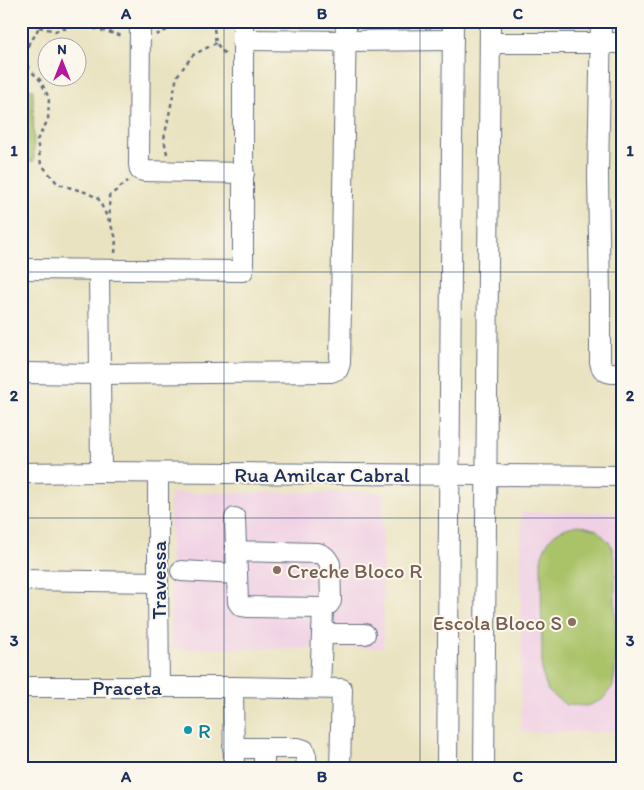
<svg xmlns="http://www.w3.org/2000/svg" width="644" height="790" viewBox="0 0 644 790" font-family="Itim,sans-serif">
  <style>
    .built { fill: #f0d0e4 }
    .green { fill: #aac369; stroke: #627964 }
    .lines { fill: none; stroke-linecap: round; stroke-linejoin: round }
    .minor-casing { stroke: #636e81; stroke-width: 22 }
    .path { stroke: #636e81; stroke-width: 2.5; stroke-dasharray: 4 4; stroke-linecap: butt }
    .minor { stroke: #fff; stroke-width: 20 }
    .grid { fill: none; stroke: #1b2f5e; stroke-width: 1; stroke-opacity: 0.55 }
    .education-dot { fill: #8d6e63; stroke: #fbf7ec; stroke-width: 2 }
    .culture-dot { fill: #0f9aa8; stroke: #fbf7ec; stroke-width: 2 }
    .labels { text-anchor: middle; dominant-baseline: central; stroke-width: 4; stroke-linejoin: round; paint-order: stroke }
    .street-label { font-size: 21px; fill: #1b2f5e; stroke: #fbf7ec }
    .education-label { font-size: 21px; fill: #785e54; stroke: #fbf7ec; text-anchor: start }
    .culture-label { font-size: 21px; fill: #0d838f; stroke: #fbf7ec; text-anchor: start }
    .neatline { fill: none; stroke: #1b2f5e; stroke-width: 2 }
    .grid-label { font-size: 16px; text-anchor: middle; font-weight: bold; fill: #1b2f5e }
  </style>
  <rect width="100%" height="100%" fill="#fbf7ec"/>
  <filter id="ink" filterUnits="userSpaceOnUse"><feTurbulence type="fractalNoise" baseFrequency=".02" numOctaves="2"/><feDisplacementMap in="SourceGraphic" scale="10" xChannelSelector="R" yChannelSelector="G"/><feConvolveMatrix kernelMatrix="1 2 1 2 8 2 1 2 1" color-interpolation-filters="sRGB"/></filter>
  <filter id="wash" filterUnits="userSpaceOnUse"><feTurbulence type="fractalNoise" baseFrequency=".0096" numOctaves="4" result="noise"/><feDisplacementMap in="SourceGraphic" scale="20" xChannelSelector="R" yChannelSelector="G"/><feGaussianBlur stdDeviation="1.12" result="paint"/><feColorMatrix in="noise" values="0 0 0 0 0 0 0 0 0 0 0 0 0 0 0 0 0 1.4 0 .05"/><feComposite in="paint" operator="in"/></filter>
  <g filter="url(#wash)">
    <rect width="100%" height="100%" fill="#eae3c1"/>
    <g class="built">
      <path d="M383,492v156l-212,1 -1,-156z"/>
      <rect x="521" y="512" width="102" height="220"/>
    </g>
    <g class="green">
      <path d="M21,89h12l1,72h-13z"/>
      <path d="M579,525l18,5 14,14 4,17v110l-2,15 -11,14 -15,6 -21,-1 -18,-14 -6,-18 -1,-114c7,-23 15,-30 38,-34z"/>
    </g>
  </g>
  <g filter="url(#ink)">
    <g class="lines">
      <g class="minor-casing">
        <g id="minor">
          <path d="M140,21l-1,144 1,5 4,1 100,2"/>
          <path d="M601,21l-3,153 2,125v63c2,13 13,11 23,11"/>
          <path d="M243,40l103,1 107,-1"/>
          <path d="M490,43h133"/>
          <path d="M21,269l222,2v-250"/>
          <path d="M99,270l2,202"/>
          <path d="M21,373l80,1 230,-2 7,-3 2,-6 6,-342"/>
          <path d="M21,473l80,-1 522,4"/>
          <path d="M158,473v109l1,105"/>
          <path d="M235,518l3,84 3,4 6,1 76,1 6,-4 2,-3 -1,-37c-3,-6 -5,-9 -12,-11l-82,-2"/>
          <path d="M181,571l56,3"/>
          <path d="M21,580l137,2"/>
          <path d="M322,634h43"/>
          <path d="M21,687h212l109,2 -2,80"/>
          <path d="M233,687l1,82"/>
          <path d="M320,688l3,-80"/>
          <path d="M233,748h65l6,2 2,6 1,13"/>
          <path d="M264,748v21"/>
          <path d="M447,769l6,-748"/>
          <path d="M484,769l6,-748"/>
        </g>
      </g>
      <g class="path">
        <path d="M213,21l3,22 9,11"/>
        <path d="M39,27l16,4 26,-6 42,11"/>
        <path d="M156,35l11,-5 7,-9"/>
        <path d="M29,44l-5,9 5,16 11,11 9,18 -1,22 -11,20 4,24 17,20 27,8 13,6 11,23"/>
        <path d="M21,50c10,-7 17,-17 19,-29"/>
        <path d="M21,65l8,4"/>
        <path d="M167,154l-3,-15 13,-63 16,-21 23,-12"/>
        <path d="M115,253l1,-15 -6,-15 -1,-27 19,-15"/>
      </g>
      <use href="#minor" class="minor"/>
    </g>
  </g>
  <path class="grid" d="M224,21v748M420,21v748M21,272h602M21,518h602"/>
  <g class="education-dot">
    <circle cx="277" cy="570" r="5"/>
    <circle cx="572" cy="622" r="5"/>
  </g>
  <circle class="culture-dot" cx="188" cy="730" r="5"/>
  <g class="labels">
    <g class="street-label">
      <text x="322" y="474">Rua Amilcar Cabral</text>
      <text transform="translate(158 580) rotate(-90)">Travessa</text>
      <text x="127" y="687">Praceta</text>
    </g>
    <g class="education-label">
      <text x="287" y="570">Creche Bloco R</text>
      <text x="562" y="622" text-anchor="end">Escola Bloco S</text>
    </g>
    <g class="culture-label">
      <text x="198" y="730">R</text>
    </g>
  </g>
  <rect width="644" height="790" fill="none" stroke="#fbf7ec" stroke-width="55"/>
  <g transform="translate(62 62)"><circle r="24" fill="#fbf7ec" stroke="#a1a7b3"/>
  <path d="M0-4L9 19L0 12L-9 19Z" fill="#b5179e"/>
  <text y="-8" font-size="14" font-weight="bold" text-anchor="middle" fill="#1b2f5e">N</text>
  </g>
  <rect x="28" y="28" width="588" height="734" class="neatline"/>
  <g class="grid-label">
    <text x="126" y="19">A</text>
    <text x="322" y="19">B</text>
    <text x="518" y="19">C</text>
    <text x="14" y="156">1</text>
    <text x="630" y="156">1</text>
    <text x="14" y="401">2</text>
    <text x="630" y="401">2</text>
    <text x="14" y="646">3</text>
    <text x="630" y="646">3</text>
    <text x="126" y="782">A</text>
    <text x="322" y="782">B</text>
    <text x="518" y="782">C</text>
  </g>
</svg>
